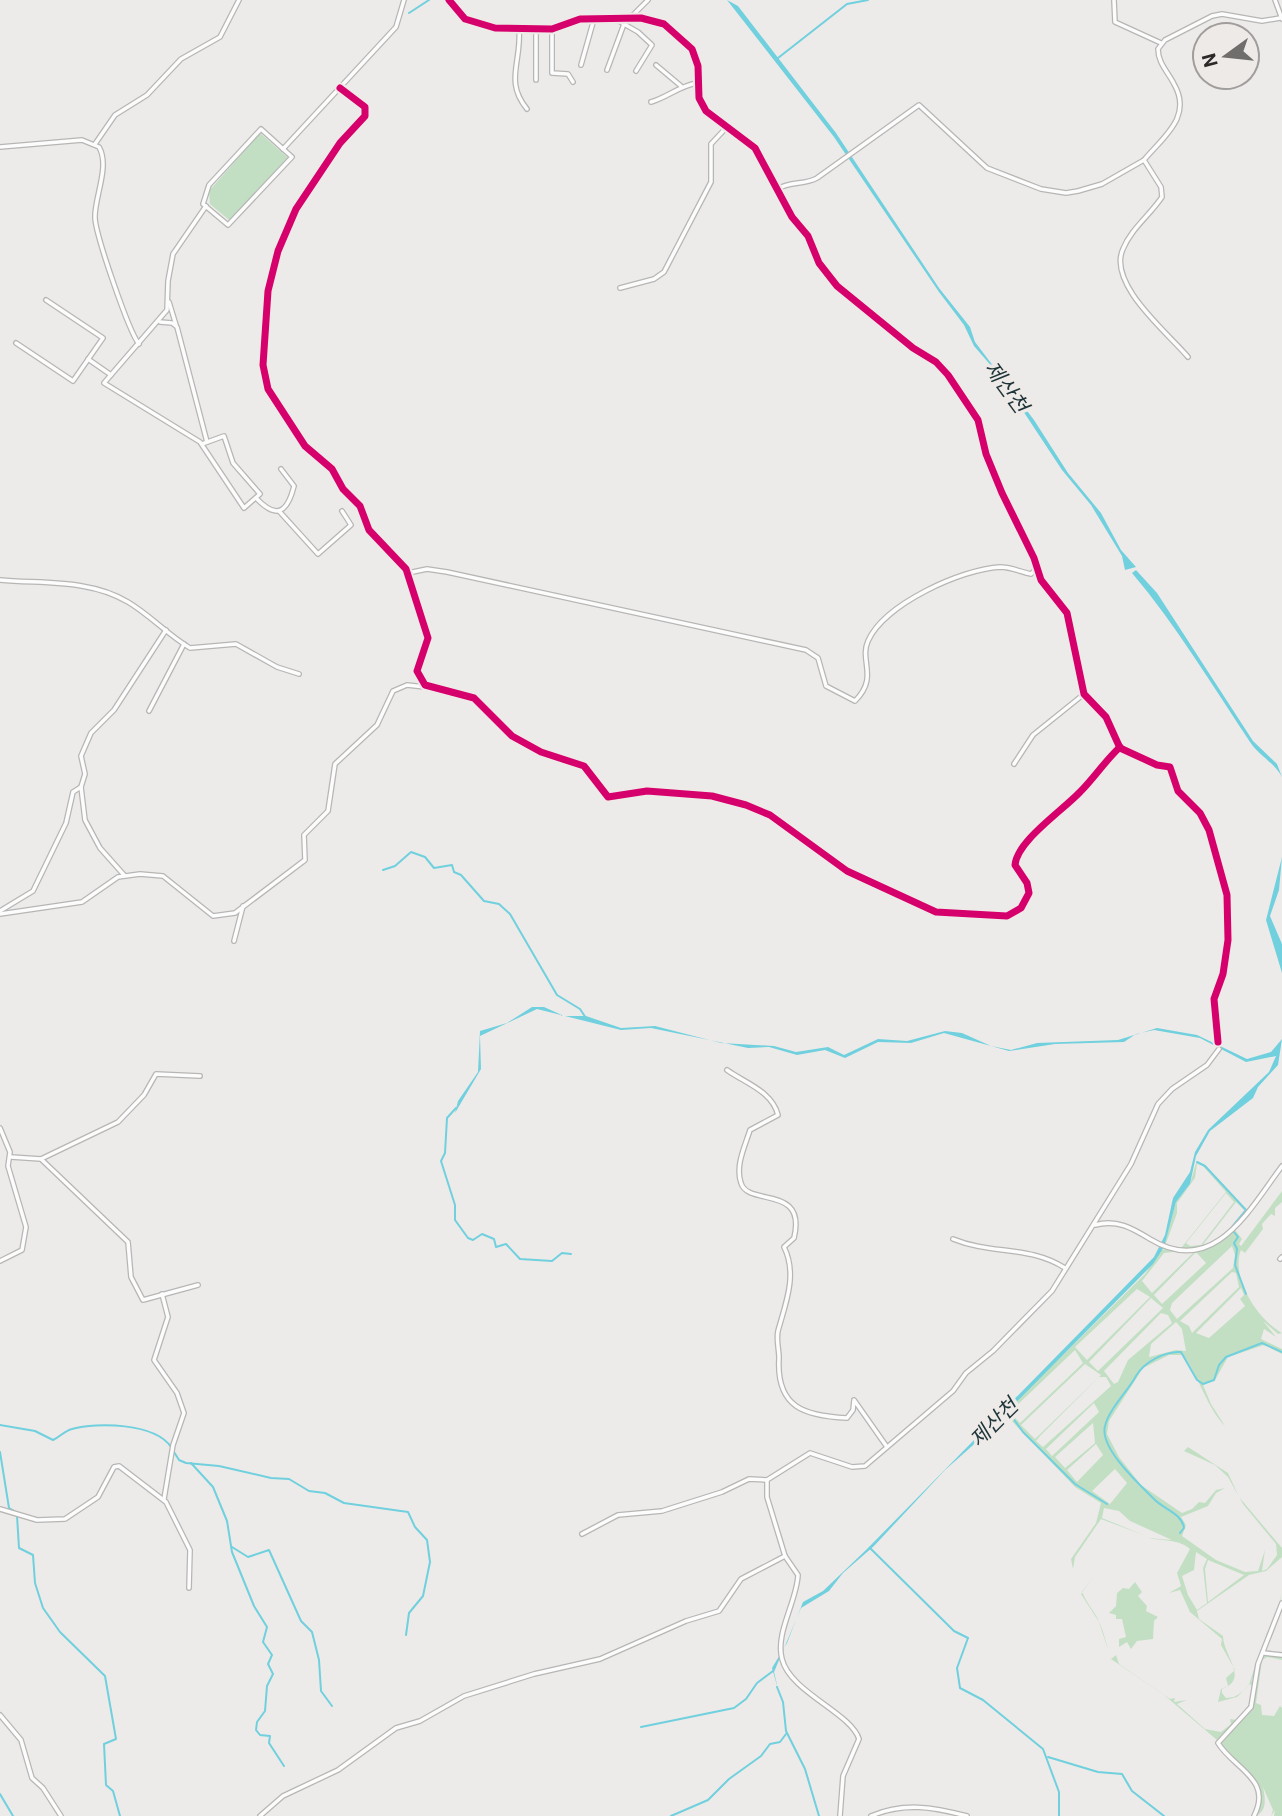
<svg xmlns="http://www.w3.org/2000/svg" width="1282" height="1816" viewBox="0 0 1282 1816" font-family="Roboto,'Noto Sans KR',sans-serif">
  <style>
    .green { fill: #c2dfc4; fill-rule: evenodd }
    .water { fill: #70d0de }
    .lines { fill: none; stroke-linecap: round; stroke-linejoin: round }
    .stream { stroke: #70d0de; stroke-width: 2 }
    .minor-casing { stroke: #b7b6b5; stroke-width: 6 }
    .minor { stroke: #fcfcfc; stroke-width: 3.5 }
    .cycleway-casing { stroke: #eeeae8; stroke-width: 11 }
    .cycleway { stroke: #d6006c; stroke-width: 7 }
    .labels { text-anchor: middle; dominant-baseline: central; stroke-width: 7; stroke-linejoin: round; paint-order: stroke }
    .water-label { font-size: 21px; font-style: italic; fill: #1e3438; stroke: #eeeae8 }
  </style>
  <rect width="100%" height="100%" fill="#edebe9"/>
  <g class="green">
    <path d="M260,133l28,25 -59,62 -19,-16 -1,-13z"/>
    <path d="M1196,1163l9,3 41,44c-25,33 -36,41 -79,39l2,1c60,2 56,-19 93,-51l-27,31 7,9 -3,5 2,2 41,-55v11l-7,6v8l-4,-2 -9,10 1,5 -18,24 -4,-3c-11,27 17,70 41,83l-4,1 -15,-13 13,16 -12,-8 -3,10 21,10v5l-18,-9 -36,12 -13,23 -12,5 8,19 14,22c-18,-18 -27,-52 -42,-71h-14l-26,13 -34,53 -2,13 12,23 22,28 41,28 10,-4 7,-7 6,1 11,-13 9,-2 -9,5 -8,13 -27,11 5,8 -4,11 34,24 29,12 13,-1 7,-21 -3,21 5,-2 10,-14 -1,-11 -33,-40 -15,-27 -13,-12 -31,-14 4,-4 40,26 11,24 43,51v9l-16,14 -17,4 -52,36 2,8 24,17c0,19 27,43 -1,53v4l4,5 8,-1c5,-3 14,-8 16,-15 8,-29 28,-62 32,-93l-3,21 -12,23 -15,47 -1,24 -10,15 -24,21 -53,-45 -53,-36 -12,-37 -18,-28 14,-19 -13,17c5,12 14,21 18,32 5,11 7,24 11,35l5,-4 3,9 51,35 5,-1 -1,4 13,-2 -10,4 28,25 16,3 10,-8 -1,-5 7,1 14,-18 1,-16 -2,-2 -13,13 -19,5 3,-13 7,-3 -2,-8 9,-8 -14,-25 1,-6 -32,-27 -10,-22 -11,3 12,-7 -4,-13 13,-24c-11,-10 -28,-8 -42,-11l24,2 -42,-19 -11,-10 -15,-3 -2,10 44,18 -45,-17 -26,38 -2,12 -2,-10 25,-36 5,-20 -26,-16 -71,-74 141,-139 17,-24 4,-1 -2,-3 12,-44 14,-18zM1197,1164l5,1 24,27 -44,55 -15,1 -2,-2 12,-33v-10l18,-25zM1226,1193l8,9 -33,43 -11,1 -4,-3zM1236,1202l9,9 -23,27 -20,8zM1232,1246l3,9 -2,13 -56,51 -7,-9 2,-7zM1191,1250l3,2 -42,41 -10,-12 22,-28zM1196,1252l10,11 -44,41 -8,-9zM1232,1272l4,1 3,14 -47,46 -3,-7 -9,-5zM1241,1288l3,7 -4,4 5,7 -36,32 -13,-5zM1137,1289l13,8 -63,63 -12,-13zM1151,1298l12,10 -65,63 -9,-9zM1161,1313l7,2 4,8 -44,37 -10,22 -4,2 -10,-13zM1176,1322l6,7 4,22 -10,-1 -27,7 2,-13zM1075,1350l8,13 -63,60 -10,-11zM1085,1364l16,11 -66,64 -14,-14zM1099,1377h7l5,9 -68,61 -7,-6 4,-5zM1094,1403l5,9 -47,44 -6,-7zM1093,1423l2,20 -30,25 -10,-11zM1096,1444l7,11 -26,27 -10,-12zM1115,1469l12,14 -17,21 -18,-13zM1196,1552l11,7 -4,9 4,35 -10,7 -9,-15 -6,-19 12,-6zM1208,1560l36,15 -36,27 -3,-33z"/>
    <path d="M1135,1582l7,10 -4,4 9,10 -1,5 12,6 -4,4 -1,18 -16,2 -6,8 -4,-7 -8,5v-8l7,-2 -4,-18h-6v-4l-7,-2 7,-7 1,-13 6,-5 6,1z"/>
    <path d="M1282,1655v5l-15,-3 -5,3 -6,43 5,2 1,10 12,1 6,-10 2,2v108h-8l1,-6 -4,6 2,-6 -10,-23c2,10 5,25 -8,29 17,-30 -14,-48 -33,-69l-2,-8 32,-32 3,-27 8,-24z"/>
  </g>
  <g class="water">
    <path d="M727,0l11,6 98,127 103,155 31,39 5,15 59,78 34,53 33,40 20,37 15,17 -11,3 -3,-14 -31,-51 -29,-35 -62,-94 -26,-30 -10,-21 -25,-33 -105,-155z"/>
    <path d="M1136,570l21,23 96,148 24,23 5,13c-8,-15 -23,-21 -32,-35 -38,-57 -74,-117 -118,-169z"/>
    <path d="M1282,857l-3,33 -9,26 12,28v29l-16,-53z"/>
    <path d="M532,1007h12l20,9h22l35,12 34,-2 66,17 53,3 22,6 32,-5 16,8 34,-16 29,2 38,-10 17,2 29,13 20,4 26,-7 81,-3 39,-12 40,7 50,24 24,-7 11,-13 -4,26 -20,22 -5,11 -43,33 -14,25 -6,28 -14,18 -12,45 -11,17 -173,175 -35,31 -71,76 -31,27 -14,18 -28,17 -27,64 4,17 -6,-21 15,-25 16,-41 20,-11 43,-41 288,-293 11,-22 8,-37 17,-26 5,-20 13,-22 61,-58 7,-16 -30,6 -46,-24 -46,-8 -18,4 -12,8 -69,2 -46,7 -65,-18 -33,10 -33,-1 -33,16 -20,-8 -28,5 -28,-8 -21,1 -97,-20 -30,2 -84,-21 -57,27 1,33 -26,44 3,-12 20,-29 2,-41 27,-8z"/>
  </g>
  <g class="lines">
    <g class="stream">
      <path d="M409,13l20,-13"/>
      <path d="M778,58l69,-54 21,-4"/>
      <path d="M383,870l12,-4 16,-14 14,5 9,11 18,-3 2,7 7,3 23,26 15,3 11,10 47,81 23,14 6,9"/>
      <path d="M456,1108l-9,10 -2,35 -4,8 14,44v15l13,18 5,2 9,-6 12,5 2,8 10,-3 14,15 32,2 10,-8 9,1"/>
      <path d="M1197,1162l8,4 41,44 -14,17"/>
      <path d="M1234,1232l4,5 -4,6 3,6 -2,16 11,29"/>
      <path d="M1007,1410l16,22 52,52 32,20"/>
      <path d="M0,1425l35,6 18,9c7,-3 11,-9 19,-11 25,-7 83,-6 99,18"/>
      <path d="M0,1452l9,56 7,4"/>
      <path d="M174,1452l5,8 7,3 33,3 52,12 18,1 20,12 16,2 19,10 64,9 7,15 12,13 3,22 -7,34 -14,17 -3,22"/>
      <path d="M191,1463l22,24 14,34 5,31 22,54 13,21 -4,15 9,13 -4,9 5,10 -6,12 -2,25 -8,11 -1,8 4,5 10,1 -1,7 15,23"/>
      <path d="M17,1516l2,32 14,7 2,28 8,25 17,24 45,44 11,63 -12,5 2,41 7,6 7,25"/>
      <path d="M1180,1533l4,-5c-2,-15 -21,-19 -30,-29 -14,-14 -55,-51 -49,-73 4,-17 23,-35 31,-50 8,-14 29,-25 45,-24l16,28 6,4 11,-4 5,-15 7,-8 36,-14 20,9"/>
      <path d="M232,1547l16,10 21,-7 32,71 11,11 7,28 2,31 11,15"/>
      <path d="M870,1548l84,83 14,7 -11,30 3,20 23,12 60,49 16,43v24"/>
      <path d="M777,1687l6,15 3,29 19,38 14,47"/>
      <path d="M641,1727l93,-19 12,-9 11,-16 16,-12"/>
      <path d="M1048,1757l50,15 24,2 10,17 32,25"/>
      <path d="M0,1794l13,22"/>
      <path d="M671,1816l37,-16 21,-21 32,-23 9,-12 10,-2 6,-8"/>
    </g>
    <g class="minor-casing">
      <g id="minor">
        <path d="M449,0l16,19 30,9 57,1 28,-10 61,-1 23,6 28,25 6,17 1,32 7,13 49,37 37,69 16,19 11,27 18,23 76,62 23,14 12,13 30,45 8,34 16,39 32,65 7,22 26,33 17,81 22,23 14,31 37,17 13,2 8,24 22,22 9,17 18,65 1,45 -5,34 -9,25 4,43"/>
        <path d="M1114,0l1,22 46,21"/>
        <path d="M1275,0l7,19"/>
        <path d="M630,18l18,-18"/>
        <path d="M617,20l21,12 14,13 -16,26"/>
        <path d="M519,29c3,33 -15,52 8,80"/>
        <path d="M552,29v44l16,1 5,8"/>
        <path d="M581,65l13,-46"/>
        <path d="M656,65l25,21"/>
        <path d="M607,70l17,-46"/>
        <path d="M536,80v-50"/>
        <path d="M340,88l25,19v9l-25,27 -44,66 -18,42 -10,40 -5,74 5,24 37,57 27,23 11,20 17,17 9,24 37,39 22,69 -11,33 8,14 49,13 38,38 29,16 43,14 24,31 39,-6 65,5 34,9 24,10 77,56 89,41 71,4 14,-8 8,-15 -2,-10 -12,-18c2,-24 47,-54 65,-73 14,-14 25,-31 40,-45"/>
        <path d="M651,102c17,-5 28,-16 46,-19"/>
        <path d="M261,129l31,28 -64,68 -25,-21 6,-19z"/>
        <path d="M95,144l20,-29 32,-20 34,-36 39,-22 19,-37"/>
        <path d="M0,147l82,-7 17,7c11,19 -4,49 -4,69 -1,15 34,116 44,128"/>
        <path d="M283,149l113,-122 8,-27"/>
        <path d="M777,189c14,-8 28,-4 40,-11l102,-73 68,63 54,21 25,4 12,-2 24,-7 42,-24"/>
        <path d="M620,288l34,-9 10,-7 47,-90v-38l14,-15"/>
        <path d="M169,302l7,23"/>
        <path d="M160,322l12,1 5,4 30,115"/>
        <path d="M16,343l57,38 30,-43 -57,-38"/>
        <path d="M1188,357c-20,-24 -81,-73 -65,-108 8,-20 27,-34 39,-52l-1,-10 -17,-27c19,-23 49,-43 30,-76 -6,-12 -16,-21 -16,-35l7,-9 47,-24 10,-2 40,7 18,-3"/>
        <path d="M88,359l23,16"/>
        <path d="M202,444l22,-8 9,27 27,31 -16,14 -44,-66 -96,-59 63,-73 1,-29 5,-27 33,-48"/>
        <path d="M256,498c20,21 31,16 38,-12l-13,-17"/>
        <path d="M279,511l39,43 33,-29 -9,-14"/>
        <path d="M408,573l19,-4 20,3 359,78 12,8 8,28 29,15c24,-24 4,-40 13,-60 16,-37 94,-72 132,-74 11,0 21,5 31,7l5,-5"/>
        <path d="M0,580c43,4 90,-1 128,22 22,13 40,33 62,46l46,-4 41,23 22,7"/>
        <path d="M149,711l35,-67"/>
        <path d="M1014,764l19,-29 51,-41"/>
        <path d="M124,875l-24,-27 -15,-28 -4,-33 4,-13 -4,-18 10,-23 23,-23 52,-80"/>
        <path d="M0,911l33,-20 33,-68 7,-31 8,-5"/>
        <path d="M0,914l82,-12 36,-25 22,-3 23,2 50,40 22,-3 70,-53 -1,-25 24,-24 7,-47 42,-39 16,-34 14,-6 18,2"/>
        <path d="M234,941l9,-35"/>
        <path d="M727,1070c18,13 45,21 51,45l-28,15c-5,16 -15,36 -9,53 7,24 66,1 53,55l-10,9c14,28 1,58 -6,84 -2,9 1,18 1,27 -3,50 26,58 68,60l6,-8 1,-10 33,47"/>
        <path d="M0,1128l10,24 -2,14 18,61 -4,23 -22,11"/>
        <path d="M11,1157l30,2 87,83 3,35 12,23 55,-15"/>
        <path d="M41,1159l77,-37 26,-27 12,-21 44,2"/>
        <path d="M1095,1225c22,-6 37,3 55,14 64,39 99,-29 132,-73"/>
        <path d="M953,1239c39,16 76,6 112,29"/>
        <path d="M1280,1259l2,-2"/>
        <path d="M162,1294l6,23 -14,43 23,33 7,20 -11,32 -9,54"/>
        <path d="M0,1509l37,11 28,-1 33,-22 16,-30 5,-1 47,36 24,48 -1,38"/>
        <path d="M582,1534l36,-19 44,-4 60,-19 27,-13 18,1"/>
        <path d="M1264,1653l18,2"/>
        <path d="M0,1715l21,25 11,38 11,10 18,28"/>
        <path d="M260,1816l23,-20 55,-26 58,-42 24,-7 44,-25 70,-22 66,-15 86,-38 33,-10 22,-32 44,-23"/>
        <path d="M840,1816l3,-40 16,-37c-8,-26 -69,-47 -77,-80 -7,-26 15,-58 16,-84l-13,-19 -18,-59v-17l43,-27 42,14 13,-1 88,-75 13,-18 27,-22 59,-60 79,-127 27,-60 14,-15 35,-24 12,-16"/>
        <path d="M871,1816c33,-14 62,-9 96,0"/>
        <path d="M1254,1816c19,-37 -20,-47 -36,-73l33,-36 7,-43 24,-61"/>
      </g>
    </g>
    <use href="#minor" class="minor"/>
    <g class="cycleway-casing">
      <g id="cycleway">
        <path d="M449,0l16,19 30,9 57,1 28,-10 61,-1 23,6 28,25 6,17 1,32 7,13 49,37 37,69 16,19 11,27 18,23 76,62 23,14 12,13 30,45 8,34 16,39 32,65 7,22 26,33 17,81 22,23 14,31 37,17 13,2 8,24 22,22 9,17 18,65 1,45 -5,34 -9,25 4,43"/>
        <path d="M340,88l25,19v9l-25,27 -44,66 -18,42 -10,40 -5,74 5,24 37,57 27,23 11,20 17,17 9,24 37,39 22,69 -11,33 8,14 49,13 38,38 29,16 43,14 24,31 39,-6 65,5 34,9 24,10 77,56 89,41 71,4 14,-8 8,-15 -2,-10 -12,-18c2,-24 47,-54 65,-73 14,-14 25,-31 40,-45"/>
      </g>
    </g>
    <use href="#cycleway" class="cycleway"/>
  </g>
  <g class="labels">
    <g class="water-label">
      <text transform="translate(1006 387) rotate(54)">제산천</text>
      <text transform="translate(994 1423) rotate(-45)">제산천</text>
    </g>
  </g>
  <g transform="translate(1226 56) rotate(255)"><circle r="33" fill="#eeeae8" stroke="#a09d9c" stroke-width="2"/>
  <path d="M0-5L12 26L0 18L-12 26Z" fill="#6f6e6c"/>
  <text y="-10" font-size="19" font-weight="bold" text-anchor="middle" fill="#2b2a29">N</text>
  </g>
</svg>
